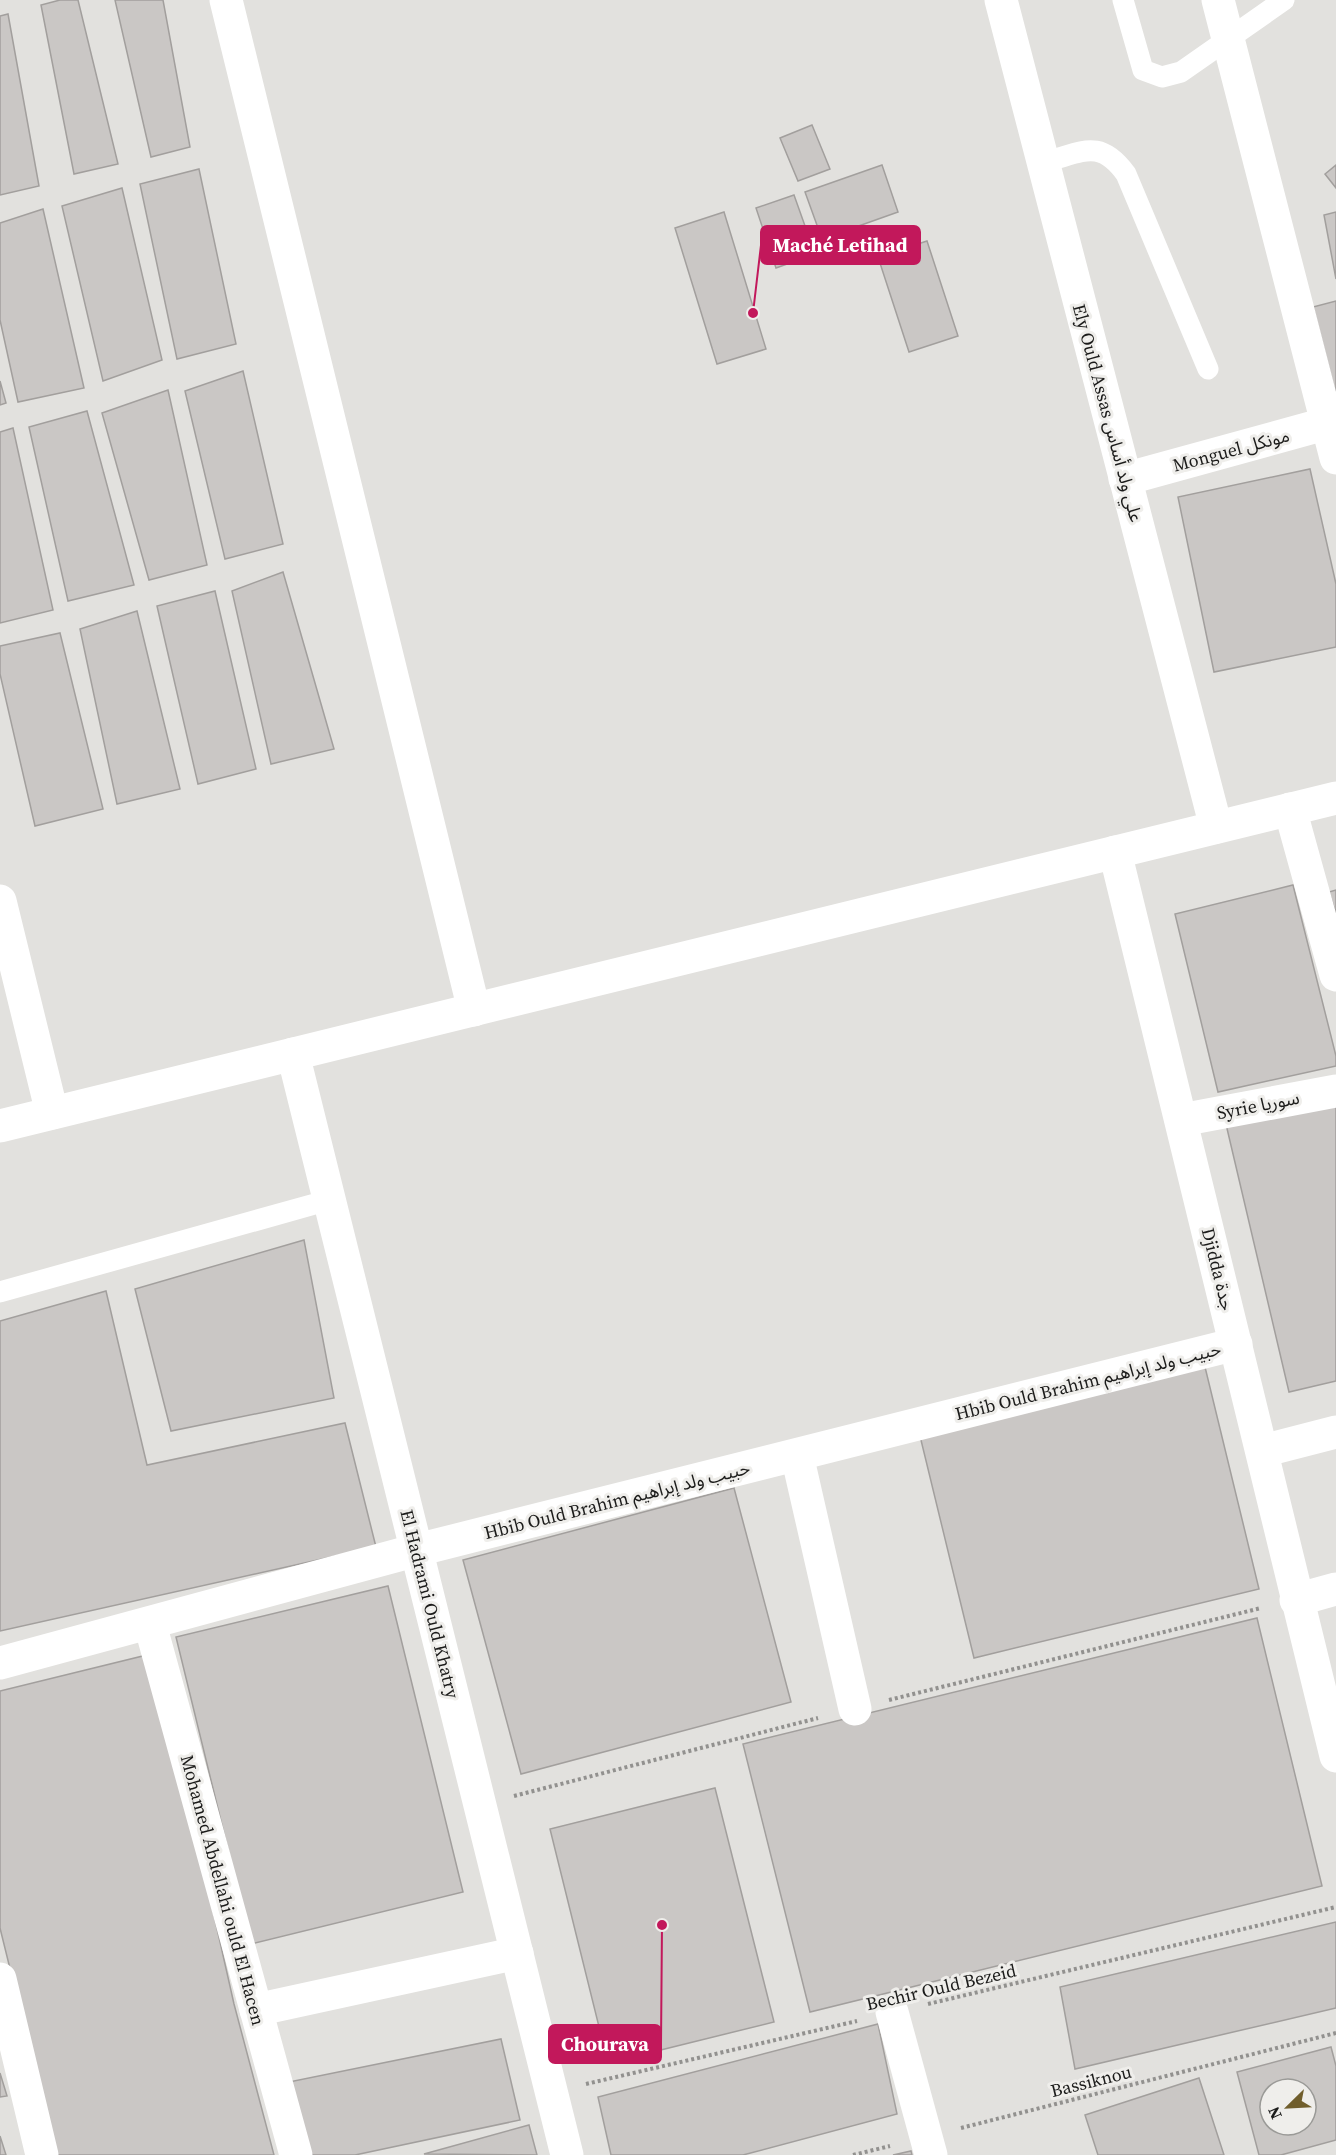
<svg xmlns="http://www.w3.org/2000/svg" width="1336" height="2155" viewBox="0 0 1336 2155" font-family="'Source Serif 4','Noto Sans Arabic',serif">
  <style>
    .building { fill: #cac7c5; stroke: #a29f9d; stroke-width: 1.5; fill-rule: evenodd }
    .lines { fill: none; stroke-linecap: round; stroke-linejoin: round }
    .path { stroke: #92918f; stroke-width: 4; stroke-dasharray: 3 3; stroke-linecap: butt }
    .service { stroke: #fff; stroke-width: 21 }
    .minor { stroke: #fff; stroke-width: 33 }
    .tertiary { stroke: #fff; stroke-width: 33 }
    .labels { text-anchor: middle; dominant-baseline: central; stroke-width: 6; stroke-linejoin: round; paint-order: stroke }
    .street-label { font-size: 18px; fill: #1b1b1a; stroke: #efeeeb }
    .leader { fill: none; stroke: #c2185b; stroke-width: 2 }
    .callout-dot { fill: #c2185b; stroke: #efeeeb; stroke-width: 2 }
    .callout { fill: #c2185b; stroke: #c2185b; stroke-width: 2 }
    .callout-label { font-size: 20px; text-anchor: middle; font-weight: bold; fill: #fff }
  </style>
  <rect width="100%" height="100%" fill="#e2e1de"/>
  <g class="building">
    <path d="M60,0h18l40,164 -44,10 -33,-169z"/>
    <path d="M115,0h48l27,147 -39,10z"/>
    <path d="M8,14l31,172 -39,9v-179z"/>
    <path d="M812,125l18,44 -32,12 -18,-43z"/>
    <path d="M882,165l16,47 -76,27 -17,-47z"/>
    <path d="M1336,165v23l-11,-14z"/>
    <path d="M199,169l37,175 -59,15 -37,-175z"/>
    <path d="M122,188l40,172 -59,21 -41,-175z"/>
    <path d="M794,195l21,59 -39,14 -20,-60z"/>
    <path d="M43,209l41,179 -66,14 -18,-82v-97z"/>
    <path d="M724,212l42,137 -49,15 -42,-136z"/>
    <path d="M1336,212v67l-12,-64z"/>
    <path d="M927,241l31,95 -49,16 -31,-95z"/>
    <path d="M1336,301v95l-23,-89z"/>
    <path d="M243,371l40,173 -58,15 -40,-168z"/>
    <path d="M0,381l6,22 -6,2z"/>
    <path d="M168,390l39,175 -58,15 -47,-167z"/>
    <path d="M87,411l47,174 -66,16 -39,-174z"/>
    <path d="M13,428l40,182 -53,13v-191z"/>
    <path d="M1310,469l26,115v63l-122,25 -36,-175z"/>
    <path d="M283,572l51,177 -63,15 -39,-173z"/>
    <path d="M215,591l41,178 -58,15 -41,-178z"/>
    <path d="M137,611l43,178 -63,15 -37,-175z"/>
    <path d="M60,633l43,176 -68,17 -35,-152v-28z"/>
    <path d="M1293,885l43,171v10l-118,26 -43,-178z"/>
    <path d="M1336,890v24l-7,-22z"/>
    <path d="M1336,1094v287l-47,11 -64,-272z"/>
    <path d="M304,1240l30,158 -163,33 -36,-142z"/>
    <path d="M106,1291l41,174 198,-42 31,124 -376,84v-310z"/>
    <path d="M1205,1367l54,222 -285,69 -54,-222z"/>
    <path d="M734,1488l57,214 -270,72 -58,-214z"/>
    <path d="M388,1586l75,306 -212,52 -75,-307z"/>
    <path d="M1257,1618l65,268 -512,126 -67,-268z"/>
    <path d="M155,1653l79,351 40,151h-218l-56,-227v-237z"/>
    <path d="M715,1788l59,234 -166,41 -58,-234z"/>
    <path d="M1336,1922v86l-261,61 -15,-82z"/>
    <path d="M878,2024l19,90 -154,41h-132l-13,-58z"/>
    <path d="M501,2039l19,81 -165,35h-43l-28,-72z"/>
    <path d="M1331,2047l5,19v74l-55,15h-22l-22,-83zM1270,2089h36v36h-36z"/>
    <path d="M0,2073l7,23 -7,1z"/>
    <path d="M1199,2078l25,77h-126l-13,-40z"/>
    <path d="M529,2125l8,30 -113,-1z"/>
    <path d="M0,2136l6,19h-6z"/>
    <path d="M911,2151l1,4h-19z"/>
  </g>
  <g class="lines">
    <g class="path">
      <path d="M889,1700l372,-92"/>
      <path d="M514,1796l304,-78"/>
      <path d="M928,2004l408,-97"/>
      <path d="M586,2084l271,-63"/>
      <path d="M961,2128l375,-95"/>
      <path d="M853,2155l37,-9"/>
    </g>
    <g class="service">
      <path d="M1123,0l20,70 19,7 19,-5 103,-72"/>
      <path d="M1044,162c38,-9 55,-25 82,12l82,195"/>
      <path d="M0,1292l329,-92"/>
    </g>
    <g class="minor">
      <path d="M226,0l248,1010"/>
      <path d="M1001,0l215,827"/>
      <path d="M1218,0l118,458"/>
      <path d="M1125,479l211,-58"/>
      <path d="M1290,809l46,166"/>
      <path d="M1115,852l221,904"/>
      <path d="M0,901l52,212"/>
      <path d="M293,1054l274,1101"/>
      <path d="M1181,1120l155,-29"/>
      <path d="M1262,1451l74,-19"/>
      <path d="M797,1455l58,254"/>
      <path d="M1296,1600l40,-11"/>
      <path d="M150,1624l146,531"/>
      <path d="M0,1663l417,-113 819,-206"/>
      <path d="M0,1979l42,176"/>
      <path d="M256,2010l261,-57"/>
      <path d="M892,2012l39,143"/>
    </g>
    <path class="tertiary" d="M0,1126l1336,-328"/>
  </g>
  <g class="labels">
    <g class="street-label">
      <text transform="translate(1108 413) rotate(75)">Ely Ould Assas علي ولد أساس</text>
      <text transform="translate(1231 450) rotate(-15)">Monguel مونكل</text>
      <text transform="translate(1258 1105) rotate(-11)">Syrie سوريا</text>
      <text transform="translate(1218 1269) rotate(76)">Djidda جدة</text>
      <text transform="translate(1088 1381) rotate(-14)">Hbib Ould Brahim حبيب ولد إبراهيم</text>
      <text transform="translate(617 1500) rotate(-14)">Hbib Ould Brahim حبيب ولد إبراهيم</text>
      <text transform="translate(430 1604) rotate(76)">El Hadrami Ould Khatry</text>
      <text transform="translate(223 1890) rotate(75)">Mohamed Abdellahi ould El Hacen</text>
      <text transform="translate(941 1987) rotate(-13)">Bechir Ould Bezeid</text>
      <text transform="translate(1091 2081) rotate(-14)">Bassiknou</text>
    </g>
  </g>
  <path class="leader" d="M753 313L761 245M662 1925L661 2044"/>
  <g class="callout-dot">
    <circle cx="753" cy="313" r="6"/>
    <circle cx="662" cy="1925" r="6"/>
  </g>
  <g class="callout">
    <rect x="761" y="226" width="159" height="38" rx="6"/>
    <rect x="549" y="2025" width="112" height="38" rx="6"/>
  </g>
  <g class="callout-label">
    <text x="840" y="252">Maché Letihad</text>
    <text x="605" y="2051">Chourava</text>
  </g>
  <g transform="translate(1288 2107) rotate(246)"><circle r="28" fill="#efeeeb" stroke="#9a9a97" stroke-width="1.5"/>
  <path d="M0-4.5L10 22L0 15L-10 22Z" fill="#705e2c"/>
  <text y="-9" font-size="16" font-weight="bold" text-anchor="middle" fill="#1b1b1a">N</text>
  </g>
</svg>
